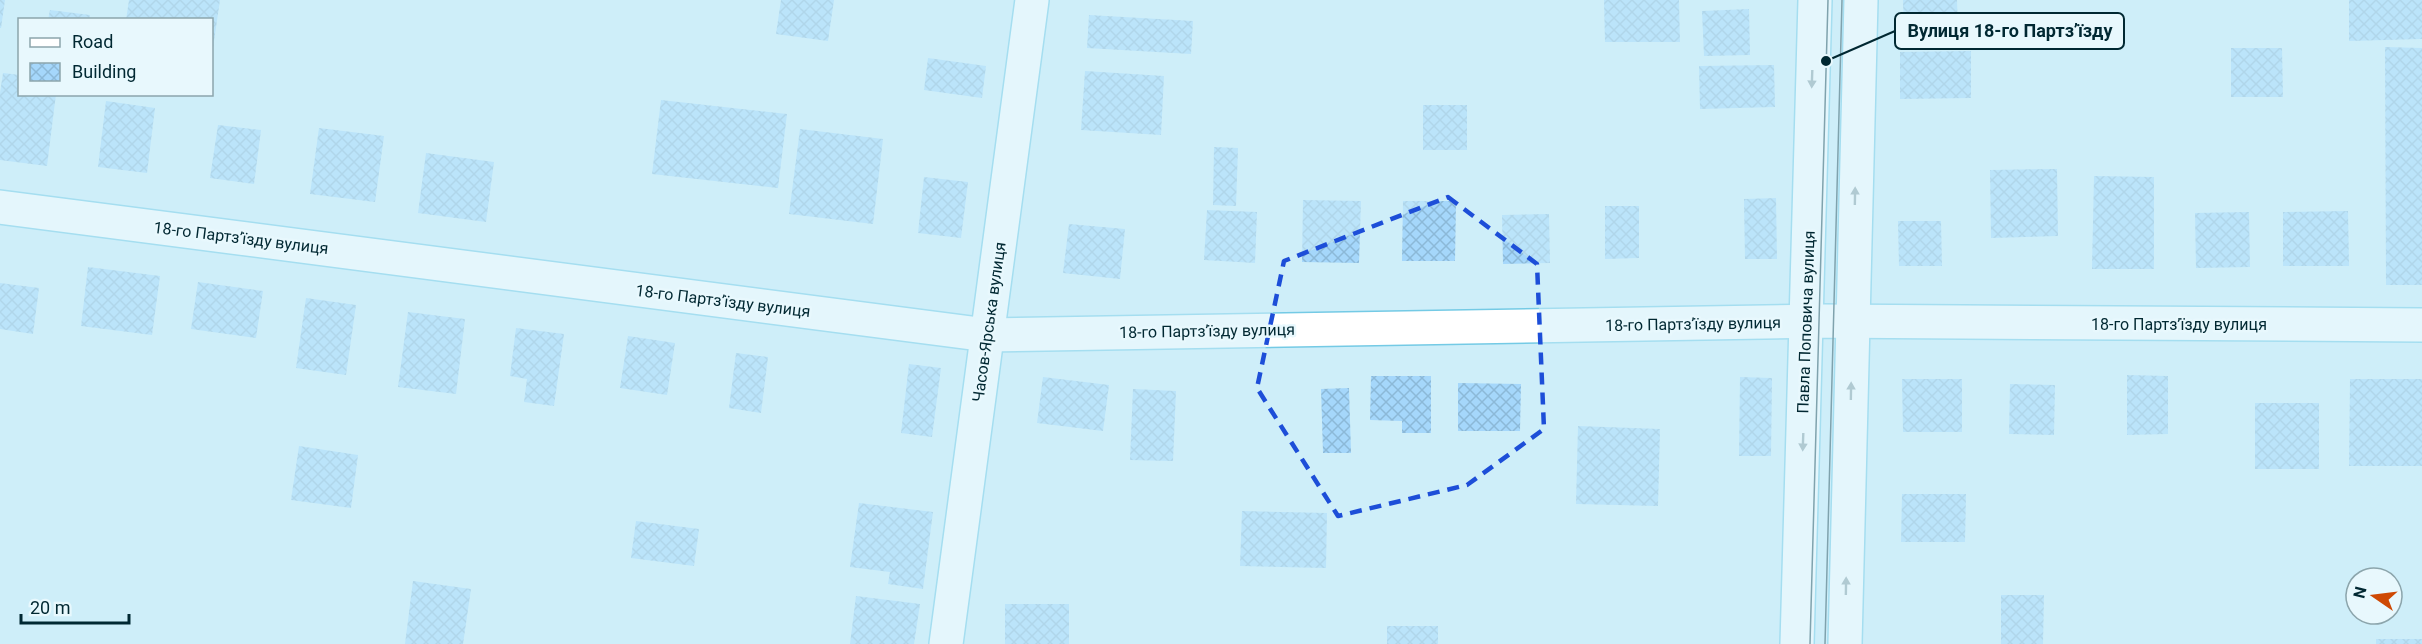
<svg xmlns="http://www.w3.org/2000/svg" width="2422" height="644" viewBox="0 0 2422 644" font-family="Roboto,sans-serif">
  <style>
    .building { fill: url(#building-cross-hatch) }
    .lines { fill: none; stroke-linecap: round; stroke-linejoin: round }
    .street-casing { stroke: #74cae5; stroke-width: 36 }
    .secondary-casing { stroke: #74cae5; stroke-width: 36 }
    .street { stroke: #fff; stroke-width: 33 }
    .secondary { stroke: #fff; stroke-width: 33 }
    .tram { stroke: #204650; stroke-width: 1.5 }
    .oneway { fill: #8d9ea3 }
    .marked { fill: none; stroke: #1d4ed8; stroke-width: 4.5; stroke-dasharray: 12 8; stroke-linejoin: round }
    .labels { text-anchor: middle; dominant-baseline: central; stroke-width: 5; stroke-linejoin: round; paint-order: stroke }
    .street-label { font-size: 16px; fill: #012832; stroke: #e8f8fd }
    .leader { fill: none; stroke: #012832; stroke-width: 2 }
    .callout-dot { fill: #012832; stroke: #e8f8fd; stroke-width: 2 }
    .callout { fill: #e8f8fd; stroke: #012832; stroke-width: 2 }
    .callout-label { font-size: 18px; text-anchor: middle; font-weight: bold; fill: #012832 }
  </style>
  <defs>
    <pattern id="building-cross-hatch" width="8" height="8" patternUnits="userSpaceOnUse" patternTransform="scale(1.5)"><rect width="8" height="8" fill="#a5d7fb"/><path d="M0 0l8 8M0 8l8-8" fill="none" stroke="#8cb9d8"/></pattern>
  </defs>
  <rect width="100%" height="100%" fill="#ceeef9"/>
  <g class="building">
    <path d="M0,0h5l-4,28h-1z"/>
    <path d="M129,0h91l-7,48 -1,-1v-27h-86z"/>
    <path d="M781,0h53l-6,41 -52,-7z"/>
    <path d="M1604,0h75l1,42h-75z"/>
    <path d="M1903,0h54l1,32 -54,1z"/>
    <path d="M2349,0h73v39l-73,2z"/>
    <path d="M1749,9l1,46 -46,1 -2,-45z"/>
    <path d="M50,10l40,5 -1,5h-41z"/>
    <path d="M1089,15l104,6 -2,33 -104,-6z"/>
    <path d="M2385,47l37,1v237h-36z"/>
    <path d="M2231,48h51l1,49h-52z"/>
    <path d="M1971,51v47l-71,1v-47z"/>
    <path d="M928,58l58,8 -4,32 -58,-8z"/>
    <path d="M1774,65l1,42 -75,2 -1,-43z"/>
    <path d="M1085,71l79,5 -3,59 -80,-5z"/>
    <path d="M3,73l17,2v19h36l-9,72 -47,-6v-67z"/>
    <path d="M661,100l126,14 -9,74 -126,-14z"/>
    <path d="M106,101l49,7 -8,65 -49,-6z"/>
    <rect x="1423" y="105" width="44" height="45"/>
    <path d="M218,125l43,5 -7,54 -44,-6z"/>
    <path d="M319,128l65,8 -9,66 -65,-8z"/>
    <path d="M800,129l83,10 -10,85 -84,-10z"/>
    <path d="M1214,147l24,1 -2,58 -23,-1z"/>
    <path d="M426,153l68,9 -8,60 -68,-9z"/>
    <path d="M2057,169l1,67 -67,2 -1,-68z"/>
    <path d="M2094,176l60,1v92h-62z"/>
    <path d="M924,177l44,5 -7,56 -43,-5z"/>
    <path d="M1776,198l1,61h-32l-1,-60z"/>
    <path d="M1303,200l58,1 -2,62 -57,-1z"/>
    <path d="M1403,201h53l-1,60h-53z"/>
    <path d="M1605,206h34v52l-34,1z"/>
    <path d="M1207,210l50,2 -2,51 -51,-3z"/>
    <path d="M2348,211l1,55h-66v-54z"/>
    <path d="M2249,212l1,55 -54,1 -1,-55z"/>
    <path d="M1549,214l1,49 -47,1 -1,-49z"/>
    <path d="M1898,221h43l1,45h-43z"/>
    <path d="M1069,224l56,5 -5,50 -57,-6z"/>
    <path d="M88,267l72,9 -8,59 -71,-9z"/>
    <path d="M198,282l65,9 -7,47 -65,-9z"/>
    <path d="M0,283l39,5 -6,46 -33,-5z"/>
    <path d="M306,298l50,7 -10,70 -50,-7z"/>
    <path d="M408,312l57,7 -9,75 -58,-7z"/>
    <path d="M516,328l48,6 -10,72 -30,-4 3,-23 -17,-3z"/>
    <path d="M628,336l47,7 -8,52 -47,-7z"/>
    <path d="M736,353l32,4 -7,56 -32,-5z"/>
    <path d="M909,364l32,4 -9,69 -31,-4z"/>
    <path d="M2127,375l41,1v58l-41,1z"/>
    <path d="M1371,376h60v57h-29v-12l-32,-1z"/>
    <path d="M1043,377l66,8 -6,46 -66,-8z"/>
    <path d="M1740,377l32,1 -1,78h-32z"/>
    <path d="M1902,379h60v53h-59z"/>
    <path d="M2350,379h72v87h-73z"/>
    <path d="M1458,383l63,1 -1,47h-62z"/>
    <path d="M2010,384l45,1 -1,50 -45,-1z"/>
    <path d="M1349,388l2,65h-28l-2,-64z"/>
    <path d="M1133,389l43,2 -3,70 -43,-1z"/>
    <rect x="2255" y="403" width="64" height="66"/>
    <path d="M1578,426l82,3 -2,77 -82,-2z"/>
    <path d="M299,446l59,9 -7,53 -60,-8z"/>
    <path d="M1902,494h64l-1,48h-64z"/>
    <path d="M859,503l74,9 -10,77 -35,-5 2,-12 -40,-5z"/>
    <path d="M1242,511l85,2 -1,55 -86,-2z"/>
    <path d="M636,521l63,8 -5,37 -63,-8z"/>
    <path d="M413,581l58,8 -8,55h-58z"/>
    <path d="M2001,595h43l-1,49h-42z"/>
    <path d="M856,596l64,8 -6,40h-64z"/>
    <rect x="1005" y="604" width="64" height="40"/>
    <rect x="1387" y="626" width="51" height="18"/>
    <rect x="2376" y="639" width="46" height="5"/>
  </g>
  <g class="lines">
    <g class="street-casing">
      <g id="street">
        <path d="M0,207l987,128 833,-14 602,4"/>
        <path d="M946,644l86,-644"/>
      </g>
    </g>
    <g class="secondary-casing">
      <g id="secondary">
        <path d="M1797,644l18,-644"/>
        <path d="M1845,644l16,-644"/>
      </g>
    </g>
    <use href="#street" class="street"/>
    <use href="#secondary" class="secondary"/>
    <g class="tram">
      <path d="M1810,644l18,-644"/>
      <path d="M1825,644l17,-644"/>
    </g>
  </g>
  <defs><path id="oneway-solid" d="M-6-.8H1V-3.2L6.5 0L1 3.2V.8H-6Z" transform="scale(1.5)"/></defs>
  <g class="oneway">
    <use href="#oneway-solid" transform="translate(1812 79) rotate(92)"/>
    <use href="#oneway-solid" transform="translate(1855 196) rotate(-89)"/>
    <use href="#oneway-solid" transform="translate(1851 391) rotate(-89)"/>
    <use href="#oneway-solid" transform="translate(1803 442) rotate(92)"/>
    <use href="#oneway-solid" transform="translate(1846 586) rotate(-89)"/>
  </g>
  <path d="M0 0H2422V644H0ZM1448,197l89,67 7,165 -77,56 -129,31 -81,-128 27,-127z" fill="#ceeef9" fill-opacity=".55" fill-rule="evenodd"/>
  <path class="marked" d="M1448,197l89,67 7,165 -77,56 -129,31 -81,-128 27,-127z"/>
  <g class="labels">
    <g class="street-label">
      <text transform="translate(241 238) rotate(7)">18-го Партз’їзду вулиця</text>
      <text transform="translate(723 301) rotate(7)">18-го Партз’їзду вулиця</text>
      <text transform="translate(989 322) rotate(-82)">Часов-Ярська вулиця</text>
      <text transform="translate(1806 322) rotate(-88)">Павла Поповича вулиця</text>
      <text transform="translate(1693 324) rotate(-1)">18-го Партз’їзду вулиця</text>
      <text x="2179" y="324">18-го Партз’їзду вулиця</text>
      <text transform="translate(1207 331) rotate(-1)">18-го Партз’їзду вулиця</text>
    </g>
  </g>
  <path class="leader" d="M1826 61L1895 31"/>
  <circle class="callout-dot" cx="1826" cy="61" r="6"/>
  <rect class="callout" x="1895" y="13" width="229" height="36" rx="6"/>
  <g class="callout-label">
    <text x="2010" y="37">Вулиця 18-го Партз’їзду</text>
  </g>
  <rect x="18" y="18" width="195" height="78" fill="#e8f8fd" stroke="#8ca5ac" stroke-width="1.5"/>
  <rect x="30" y="38" width="30" height="9" fill="#ffffff" stroke="#8ca5ac" stroke-width="1.5"/>
  <text x="72" y="48" font-size="18" fill="#012832">Road</text>
  <rect x="30" y="63" width="30" height="18" fill="url(#building-cross-hatch)" stroke="#8ca5ac" stroke-width="1.5"/>
  <text x="72" y="78" font-size="18" fill="#012832">Building</text>
  <g transform="translate(2374 596) rotate(284)"><circle r="28" fill="#e8f8fd" stroke="#8ca5ac" stroke-width="1.5"/>
  <path d="M0-4.5L10 22L0 15L-10 22Z" fill="#ce4904"/>
  <text y="-9" font-size="16" font-weight="bold" text-anchor="middle" fill="#012832">N</text>
  </g>
  <path d="M21 614v9h108v-9" fill="none" stroke="#012832" stroke-width="3"/>
  <text x="30" y="614" font-size="18" fill="#012832" stroke="#e8f8fd" stroke-width="4.5" paint-order="stroke">20 m</text>
</svg>
